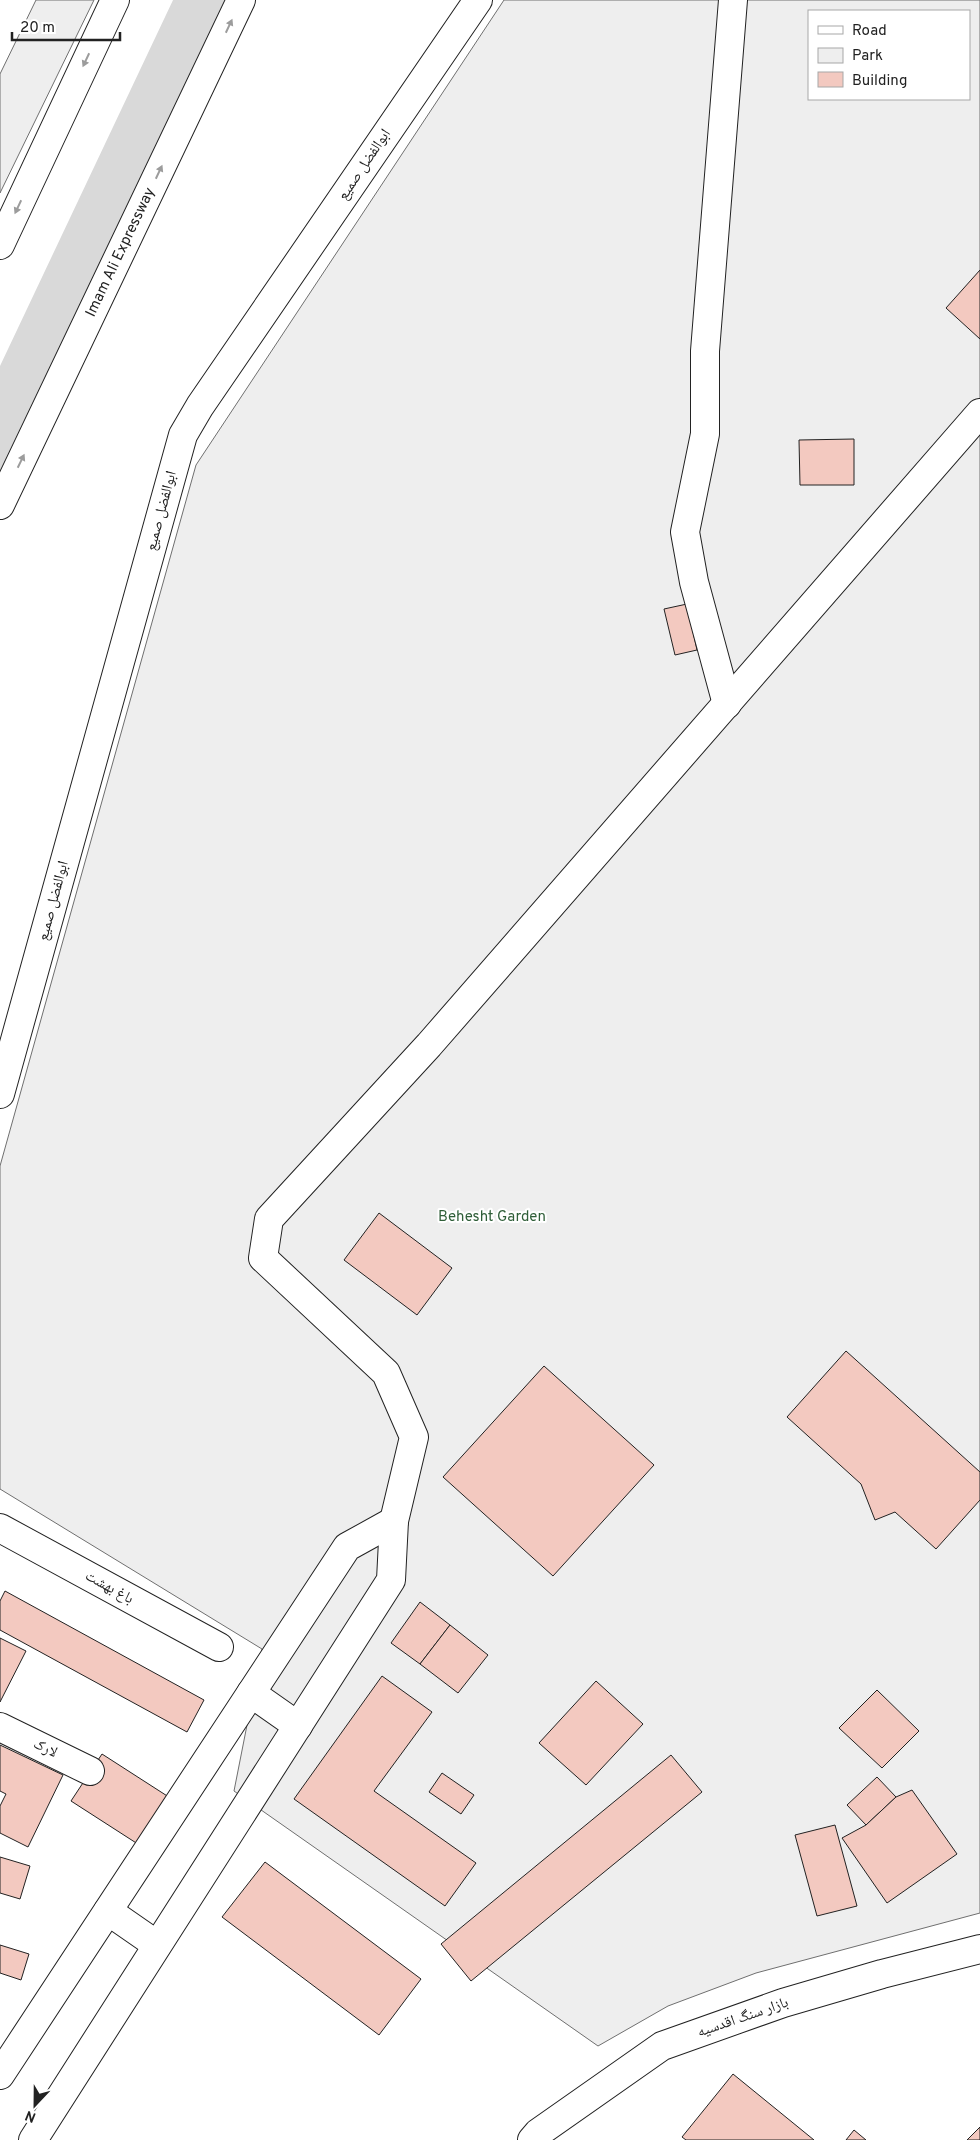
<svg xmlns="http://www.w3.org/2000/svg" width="980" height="2140" viewBox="0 0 980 2140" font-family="Overpass,'Noto Naskh Arabic',sans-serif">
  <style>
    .green { fill: #eee; stroke: #6f6f6f; fill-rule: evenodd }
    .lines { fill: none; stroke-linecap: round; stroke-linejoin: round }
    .river { stroke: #d9d9d9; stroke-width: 65 }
    .building { fill: #f3c9c0; stroke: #222 }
    .minor-casing { stroke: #222; stroke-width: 30 }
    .highway-casing { stroke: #222; stroke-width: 30 }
    .minor { stroke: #fff; stroke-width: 28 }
    .highway { stroke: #fff; stroke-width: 28 }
    .oneway { fill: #9c9c9c }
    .labels { text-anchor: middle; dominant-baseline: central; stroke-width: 4; stroke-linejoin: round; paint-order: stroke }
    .street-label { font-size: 15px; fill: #222; stroke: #fff }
    .park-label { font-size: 15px; fill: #2f5e38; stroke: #fff }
  </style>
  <rect width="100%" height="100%" fill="#fff"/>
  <g class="green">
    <path d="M36,0h58l-94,193v-119z"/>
    <path d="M504,0h476v1913l-224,60 -88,33 -70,40 -364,-255 28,-142 -262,-160v-323l196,-701zM809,11h160v88h-160z"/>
  </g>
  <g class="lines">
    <path class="river" d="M0,442l209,-442"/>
  </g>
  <g class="building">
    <path d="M980,270v69l-34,-31z"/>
    <path d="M854,439v46h-54l-1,-45z"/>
    <path d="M687,604l10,46 -22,5 -11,-46z"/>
    <path d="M379,1213l73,55 -35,47 -73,-55z"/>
    <path d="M846,1351l134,121v28l-44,49 -41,-37 -20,8 -14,-36 -74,-67z"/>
    <path d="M544,1366l110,99 -101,111 -110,-99z"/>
    <path d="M5,1591l199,109 -17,32 -187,-102v-29z"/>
    <path d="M420,1602l30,23 -30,39 -29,-21z"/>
    <path d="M450,1625l38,30 -30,38 -38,-29z"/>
    <path d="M0,1638l26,13 -26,51z"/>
    <path d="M382,1676l50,36 -58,79 102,72 -31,43 -151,-107z"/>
    <path d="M596,1681l47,43 -57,61 -47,-42z"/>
    <path d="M877,1690l42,41 -37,37 -43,-40z"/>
    <path d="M0,1745l63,30 -35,72 -28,-14v-27l6,-12 -6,-3z"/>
    <path d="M102,1754l73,47 -31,47 -73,-47z"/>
    <path d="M671,1755l31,37 -231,189 -30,-37z"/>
    <path d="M442,1773l32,22 -13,19 -32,-22z"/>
    <path d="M877,1777l19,20 -30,28 -19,-20z"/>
    <path d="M912,1790l45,64 -70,49 -45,-65 24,-13 30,-28z"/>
    <path d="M835,1825l22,81 -40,10 -22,-81z"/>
    <path d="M0,1857l30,9 -10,33 -20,-6z"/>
    <path d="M265,1862l156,117 -42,56 -157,-118z"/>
    <path d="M0,1945l29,9 -8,26 -21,-7z"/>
    <path d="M733,2074l81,66h-128l-4,-3z"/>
    <path d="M980,2127v13h-13z"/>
    <path d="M854,2130l12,10h-20z"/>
  </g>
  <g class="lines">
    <g class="minor-casing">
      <g id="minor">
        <path d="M727,704l-33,-122 -9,-50 20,-98v-83l28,-351"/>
        <path d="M0,1094l183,-659 17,-29 278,-406"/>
        <path d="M0,1528l219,119"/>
        <path d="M251,1693l47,33"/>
        <path d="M0,1727l90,44"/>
        <path d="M108,1911l49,34"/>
        <path d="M0,2075l347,-528 47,-26"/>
        <path d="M33,2140l358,-560 3,-59 20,-84 -28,-64 -123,-115 6,-39 160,-174 551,-632"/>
        <path d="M532,2140l6,-7 124,-87 121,-43 99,-29 98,-25"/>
      </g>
    </g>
    <g class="highway-casing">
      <g id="highway">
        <path d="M0,245l115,-245"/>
        <path id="s1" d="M0,505l241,-505"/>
      </g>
    </g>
    <use href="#minor" class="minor"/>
    <use href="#highway" class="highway"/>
  </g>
  <defs><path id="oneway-solid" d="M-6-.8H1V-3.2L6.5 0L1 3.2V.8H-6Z" transform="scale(1.25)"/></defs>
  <g class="oneway">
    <use href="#oneway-solid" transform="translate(229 26) rotate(-65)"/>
    <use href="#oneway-solid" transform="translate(86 60) rotate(115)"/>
    <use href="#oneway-solid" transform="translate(159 172) rotate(-65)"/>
    <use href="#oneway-solid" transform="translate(18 207) rotate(115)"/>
    <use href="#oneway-solid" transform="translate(21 461) rotate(-64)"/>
  </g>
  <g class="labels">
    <g class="street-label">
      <text transform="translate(365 165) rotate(-56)">ابوالفضل صمیع</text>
      <text stroke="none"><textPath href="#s1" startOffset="280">Imam Ali Expressway</textPath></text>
      <text transform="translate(162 511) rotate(-75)">ابوالفضل صمیع</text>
      <text transform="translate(54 901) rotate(-75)">ابوالفضل صمیع</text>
      <text transform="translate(109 1588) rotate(29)">باغ بهشت</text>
      <text transform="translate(45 1749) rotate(26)">لارک</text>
      <text transform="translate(743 2018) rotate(-19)">بازار سنگ اقدسیه</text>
    </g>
    <g class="park-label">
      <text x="492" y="1217">Behesht Garden</text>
    </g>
  </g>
  <rect x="808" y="10" width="162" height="90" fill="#ffffff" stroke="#a7a7a7"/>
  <rect x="818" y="26" width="25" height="8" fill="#ffffff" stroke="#a7a7a7"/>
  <text x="852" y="35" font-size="15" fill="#222222">Road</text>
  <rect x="818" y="48" width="25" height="15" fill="#eeeeee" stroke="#a7a7a7"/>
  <text x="852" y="60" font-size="15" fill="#222222">Park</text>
  <rect x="818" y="72" width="25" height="15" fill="#f3c9c0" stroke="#a7a7a7"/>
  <text x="852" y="85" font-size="15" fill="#222222">Building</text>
  <g transform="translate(35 2105) rotate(202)" stroke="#ffffff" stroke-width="4" paint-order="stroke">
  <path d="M0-4L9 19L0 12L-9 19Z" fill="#222222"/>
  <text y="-8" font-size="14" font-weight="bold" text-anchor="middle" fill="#222222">N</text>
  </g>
  <path d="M12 32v8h108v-8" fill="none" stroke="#222222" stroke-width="2.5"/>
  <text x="20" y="32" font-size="15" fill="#222222" stroke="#ffffff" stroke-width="4" paint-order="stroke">20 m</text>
</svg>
